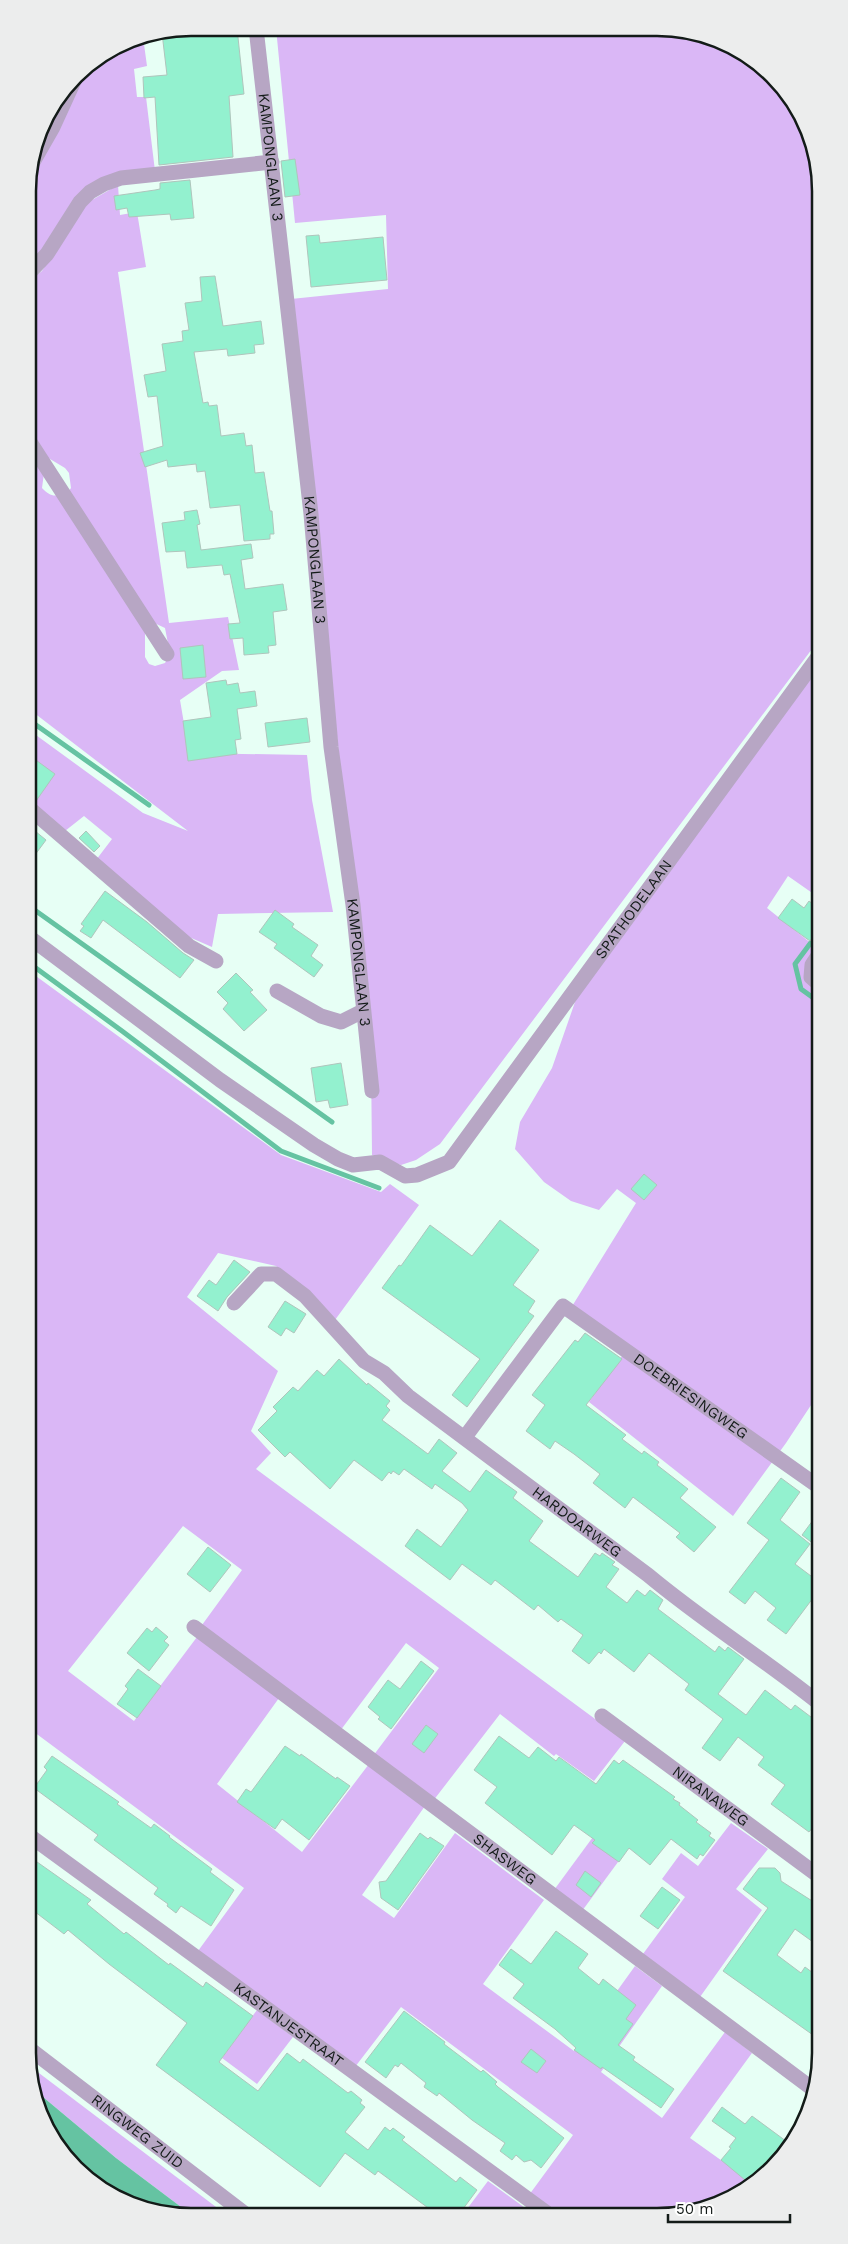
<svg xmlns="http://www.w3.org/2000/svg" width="848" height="2244" viewBox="0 0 848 2244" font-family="'Work Sans',sans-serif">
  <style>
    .green { fill: #dab7f6 }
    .water { fill: #65c3a2 }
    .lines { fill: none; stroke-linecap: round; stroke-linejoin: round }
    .stream { stroke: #65c3a2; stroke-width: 5 }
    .building { fill: #93f1cf; stroke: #afc5bc }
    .minor { stroke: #b7a6c4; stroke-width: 15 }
    .labels { text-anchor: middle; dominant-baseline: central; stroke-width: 4; stroke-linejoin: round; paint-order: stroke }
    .street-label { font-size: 15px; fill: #131b18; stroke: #fff }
    .rim { fill: none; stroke: #131b18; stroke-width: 2.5 }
  </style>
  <rect width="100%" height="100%" fill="#e7fff5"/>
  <g class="green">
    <path d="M276,28l413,3 49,18 35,27 30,43 14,40 1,482 -378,503 -24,16 -15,5 -29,-10 -1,-96 -80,-760 97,-10 -2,-74 -91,8z"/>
    <path d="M143,37l4,29 -13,3 3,28h9l9,74 -65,15 -45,64 -17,16v-86l15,-22 26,-61 16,-30 44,-27z"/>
    <path d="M118,185l2,30 17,-3 9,55 -28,5 51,351 59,-6 11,53 -17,1 -42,29 9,53 118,2 5,45 21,112 -115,2 -6,33 -23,-10 -96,-73 19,-25 -28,-23 -19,15 -36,-30v-71l114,83 45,18 -159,-122 -1,-264 16,28 -2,15c6,6 10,9 18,7l85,132v30l4,7 6,2 10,-3 5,-9 -5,-26 -15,-7 -82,-129 3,-4 -2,-15 -4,-5 -20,-12 -17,-24v-150l14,-11 43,-67z"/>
    <path d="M818,664v233l-30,-21 -21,32 50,40c-3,3 -9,9 -10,13 -4,12 2,25 12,33v399l-33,50 -53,73 -144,-114 33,-46 -56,-40 70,-113 -19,-14 -18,21 -28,-9 -27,-19 -29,-33 5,-27 32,-54 30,-86z"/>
    <path d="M29,971l252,184 100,37 9,-8 29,21 -84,115 -59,-54 -58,-13 -31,44 91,74 -27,60 20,22 -15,16 369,272 -31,40 -38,-27 -2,2 -54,-42 -67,87 -60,-45 66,-88 -33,-25 -66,88 -138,-106 40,-55 -59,-44 -115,145 66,50 63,-84 82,61 -62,86 85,68 67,-88 56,42 -63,89 32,23 61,-85 89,67 -61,84 91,67 61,-85 27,20 -61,86 61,46 63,-86 27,21 -62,85 63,45 -14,11 -50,19h-134l-26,-18 44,-60 -172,-128 -46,60 -157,-116 46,-63 -214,-159z"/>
    <path d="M615,1807l28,21 -61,83 -28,-21z"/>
    <path d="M731,1823l37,26 -32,40 26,21 -62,87 -60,-39 45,-61 -23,-18 19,-26 17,13z"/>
    <path d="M257,2010l36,27 -36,47 -35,-26z"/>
    <path d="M31,2067l193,146h-35l-73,-55 -85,-71z"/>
    <path d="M488,2181l44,32h-68z"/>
  </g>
  <path class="water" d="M31,2087l85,71 73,55h-29l-41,-14 -43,-30 -27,-35z"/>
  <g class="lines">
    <g class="stream">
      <path d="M29,720l120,85"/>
      <path d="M29,906l303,216"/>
      <path d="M818,933l-23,31 6,25 18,13"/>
      <path d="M29,963l93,68 159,120 98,37"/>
    </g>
  </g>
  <g class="building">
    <path d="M191,28h46l7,66 -15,2 4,61 -74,8 -4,-68 -11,1 -1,-21 24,-2 -5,-42z"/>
    <path d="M295,159l5,36 -15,2 -4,-36z"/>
    <path d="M190,180l4,38 -23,2 -1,-6 -41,3 -2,-9 -11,2 -2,-14 41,-6 5,-1v-6z"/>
    <path d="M319,235l1,8 63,-6 4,43 -76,7 -5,-51z"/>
    <path d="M215,276l8,50 38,-5 3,23 -10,1 1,8 -27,3 -1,-7 -33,3 9,51 5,-1 1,4 8,-1 4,31 23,-3 2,13 6,-1 3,28 9,-1 6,39h2l2,23h-4v5l-26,2 -4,-36 -30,3 -5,-37 -8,1 -1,-8 -28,3 -1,-7 -22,7 -5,-14 23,-7 -6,-50 -9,1 -4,-22 22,-4 -4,-27 21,-3 -1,-10 7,-1 -4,-27 17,-2 -2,-24z"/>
    <path d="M197,510l3,14 -3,1 4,25 50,-6 2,14 -12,2 4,29 38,-5 4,26 -14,2 3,33 -8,1 1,7 -25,2 -1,-17 -13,1 -2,-15 12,-1 -10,-49 -6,1 -2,-10 -35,3 -2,-17 -19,1 -4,-29 23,-3 -1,-8z"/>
    <path d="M203,645l3,32 -23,2 -3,-31z"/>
    <path d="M226,680l1,5 11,-2 2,10 15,-2 2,15 -20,3 4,30 -6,1 2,14 -49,7 -5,-40 28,-4 -5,-34z"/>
    <path d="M307,718l3,24 -42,5 -3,-24z"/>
    <path d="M29,755l26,19 -19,27 -7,-2z"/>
    <path d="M29,826l17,14 -17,23z"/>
    <path d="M86,831l14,15 -6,6 -15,-14z"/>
    <path d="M105,891l42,31 36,31 11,7 -14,18 -77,-58 -12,18 -11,-7 4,-5 -3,-2z"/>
    <path d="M792,899l12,9 5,-7 9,7v21l-8,12 -32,-23z"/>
    <path d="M275,910l19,14 -2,3 26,18 -7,11 12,9 -9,12 -40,-29 3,-4 -18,-12z"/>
    <path d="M236,973l17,17 -3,2 17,18 -23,21 -21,-22 5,-6 -11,-11z"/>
    <path d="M341,1063l7,42 -18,3 -2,-8 -12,2 -5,-34z"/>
    <path d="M644,1174l13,11 -13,15 -13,-11z"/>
    <path d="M500,1220l39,30 -26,35 22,16 -7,11 6,4 -67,91 -15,-12 28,-36 -98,-71 17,-23 2,1 29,-41 42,31z"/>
    <path d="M234,1260l16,12 -23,25 -9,14 -21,-15 12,-16 7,5z"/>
    <path d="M285,1301l21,13 -12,19 -8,-5 -5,8 -13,-9z"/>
    <path d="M585,1333l37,26 -36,46 40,30 -4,4 20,15 2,-3 15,11 -2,3 31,24 -8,9 36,29 -22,25 -18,-15 4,-4 -47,-36 -8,11 -32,-25 7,-9 -26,-20 -19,-13 -5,8 -24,-18 19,-26 -13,-10 43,-55 3,2z"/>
    <path d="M339,1359l28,26 1,-2 22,18 -4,5 4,4 -8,10 46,34 11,-15 18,14 -15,18 28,21 16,-22 31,22 -4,6 30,23 -14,20 49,36 17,-24 5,3 2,-3 13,9 -3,3 7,4 -13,18 21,16 10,-13 8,6 5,-6 13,10 -5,9 57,43 4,-6 6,5 3,-4 16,12 -26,35 28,21 19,-25 26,20 4,-5 24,18 -8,11 9,7v9l-6,8 6,4v56l-11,14 -38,-28 14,-19 -27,-20 6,-8 -26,-20 -18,24 -18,-13 21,-29 -38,-29 4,-6 -40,-31 -15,19 -30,-23 -3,5 -2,-2 -10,12 -17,-13 11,-16 -22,-16 -3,3 -20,-17 -4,5 -39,-30 -4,5 -29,-21 -12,16 -45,-34 12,-17 24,18 27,-37 -6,-7 -27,-19 -3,5 -28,-20 -5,6 -6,-4 -2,3 -2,-2 -7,9 -28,-21 -24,29 -40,-37 -5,5 -27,-27 19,-19 -4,-4 20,-20 5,4 19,-21 7,6z"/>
    <path d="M781,1478l19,14 -20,28 30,24 -15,20 24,18v8l-33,44 -19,-14 9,-12 -21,-17 -10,13 -16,-12 40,-52 -22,-17z"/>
    <path d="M819,1512v36l-17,-13z"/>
    <path d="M208,1547l23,18 -21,27 -23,-18z"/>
    <path d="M156,1627l12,10 -4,4 5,4 -20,26 -22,-18 20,-25 5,4z"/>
    <path d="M421,1661l13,10 -43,58 -13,-10 2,-2 -12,-10 20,-27 12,9z"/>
    <path d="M138,1669l23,17 -24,32 -20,-14 11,-15 -3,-3z"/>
    <path d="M426,1725l12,9 -14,19 -12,-9z"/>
    <path d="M499,1736l30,22 9,-11 18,14 3,-4 37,27 18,-24 5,4 4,-4 52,37 -2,2 7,4 -1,2 19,15 -2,2 15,11 -2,3 6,4 -12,16 -3,-2 -3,5 -26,-20 -21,26 -21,-17 -10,14 -27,-19 3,-3 -21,-15 -22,30 -67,-52 12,-16 -23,-17z"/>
    <path d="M285,1746l15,10 1,-2 35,25 1,-2 13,9 -41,54 -27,-21 -7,10 -38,-27 9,-13 5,3z"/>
    <path d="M52,1756l67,46 -2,2 34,24 3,-4 16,12 -1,1 43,32 -2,3 24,18 -23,36 -30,-20 -5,7 -9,-7 1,-2 -14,-10 4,-6 -64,-48 4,-5 -64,-47 13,-18 -3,-3z"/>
    <path d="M420,1833l8,6 2,-2 14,9 -46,64 -17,-12 -2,-16 7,-1z"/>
    <path d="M30,1857l61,43 -4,4 37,30 2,-2 43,33 1,-2 33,24 3,-5 47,34 -34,46 39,29 29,-38 13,10 3,-4 45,34 3,-2 11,9 -2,3 5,4 -20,25 23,18 17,-23 5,4 3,-3 12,9 -3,3 54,42 4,-5 17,13 -17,23h-25l-57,-42 -3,4 -30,-22 -25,34 -164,-122 31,-42 -78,-59 -41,-34 -4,4 -34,-26z"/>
    <path d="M759,1868h16l5,5 1,8 39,25v41l-25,-18 -18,26 24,18 4,-6 15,11v62l-97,-69 45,-63 -25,-19z"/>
    <path d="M585,1871l16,12 -10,14 -15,-12z"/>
    <path d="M662,1887l18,13 -22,29 -18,-13z"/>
    <path d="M556,1931l32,23 -10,14 21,17 4,-6 33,26 -10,14 7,5 -15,21 17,12 -2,3 41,29 -13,19 -59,-41 -1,2 -27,-19 2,-2 -21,-19 -42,-31 11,-14 -25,-19 12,-16 20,15z"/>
    <path d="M404,2011l41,31 -1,2 37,28 2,-2 14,12 -2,2 3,3 66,51 -23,30 -10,-8 -7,2 -8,-7 -4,5 -12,-9 5,-8 -33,-23 -33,-27 -2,3 -13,-9 2,-4 -25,-20 -3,4 -3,-2 -9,13 -21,-16z"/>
    <path d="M531,2049l15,12 -9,12 -16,-11z"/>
    <path d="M722,2107l23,17 7,-8 38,28 -10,16 -29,25 -30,-25 10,-12 -2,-1 7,-9 -24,-17z"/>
  </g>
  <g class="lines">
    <g class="minor">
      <path id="s1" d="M256,28l55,486 20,233 22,158 19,186"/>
      <path d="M33,162l20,-35 22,-48"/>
      <path d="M28,274l19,-20 33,-52 10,-10 14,-8 17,-6 151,-16"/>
      <path d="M28,439l139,215"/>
      <path d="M29,808l160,138 27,15"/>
      <path id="s2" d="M29,937l191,143 94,65 24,14 15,6 27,-3 25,14 12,-1 32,-13 369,-505"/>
      <path d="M818,956l-6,9 -1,12 8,7"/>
      <path d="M277,991l44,25 20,6 22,-11"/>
      <path id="s3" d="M234,1303l27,-29h15l29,22 59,65 20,12 24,23 240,179c55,46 116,84 172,129"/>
      <path id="s4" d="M465,1437l98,-131 256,181"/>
      <path id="s5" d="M194,1627l620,463"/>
      <path id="s6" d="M602,1716l218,161"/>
      <path id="s7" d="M30,1836l517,377"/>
      <path id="s8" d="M31,2050l213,163"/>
    </g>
  </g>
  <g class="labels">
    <g class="street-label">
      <text stroke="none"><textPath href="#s1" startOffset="130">KAMPONGLAAN 3</textPath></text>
      <text stroke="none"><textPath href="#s1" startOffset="535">KAMPONGLAAN 3</textPath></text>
      <text stroke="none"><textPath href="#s2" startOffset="812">SPATHODELAAN</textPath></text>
      <text stroke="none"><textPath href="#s1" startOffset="940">KAMPONGLAAN 3</textPath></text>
      <text stroke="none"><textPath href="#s4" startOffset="320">DOEBRIESINGWEG</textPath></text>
      <text stroke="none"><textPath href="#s3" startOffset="446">HARDOARWEG</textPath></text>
      <text stroke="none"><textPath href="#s6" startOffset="135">NIRANAWEG</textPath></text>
      <text stroke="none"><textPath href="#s5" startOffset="388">SHASWEG</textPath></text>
      <text stroke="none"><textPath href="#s7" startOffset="320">KASTANJESTRAAT</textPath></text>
      <text stroke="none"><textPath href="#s8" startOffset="134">RINGWEG ZUID</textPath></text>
    </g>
  </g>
  <path d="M0 0H848V2244H0ZM191 36H657A155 155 0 0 1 812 191V2053A155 155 0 0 1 657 2208H191A155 155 0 0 1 36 2053V191A155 155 0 0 1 191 36Z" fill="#eceded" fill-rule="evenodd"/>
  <path class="rim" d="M191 36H657A155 155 0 0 1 812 191V2053A155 155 0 0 1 657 2208H191A155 155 0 0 1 36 2053V191A155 155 0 0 1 191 36Z"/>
  <path d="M668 2214v8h122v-8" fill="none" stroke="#131b18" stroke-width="2.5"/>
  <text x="676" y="2214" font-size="15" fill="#131b18" stroke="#ffffff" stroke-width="4" paint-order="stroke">50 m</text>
</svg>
